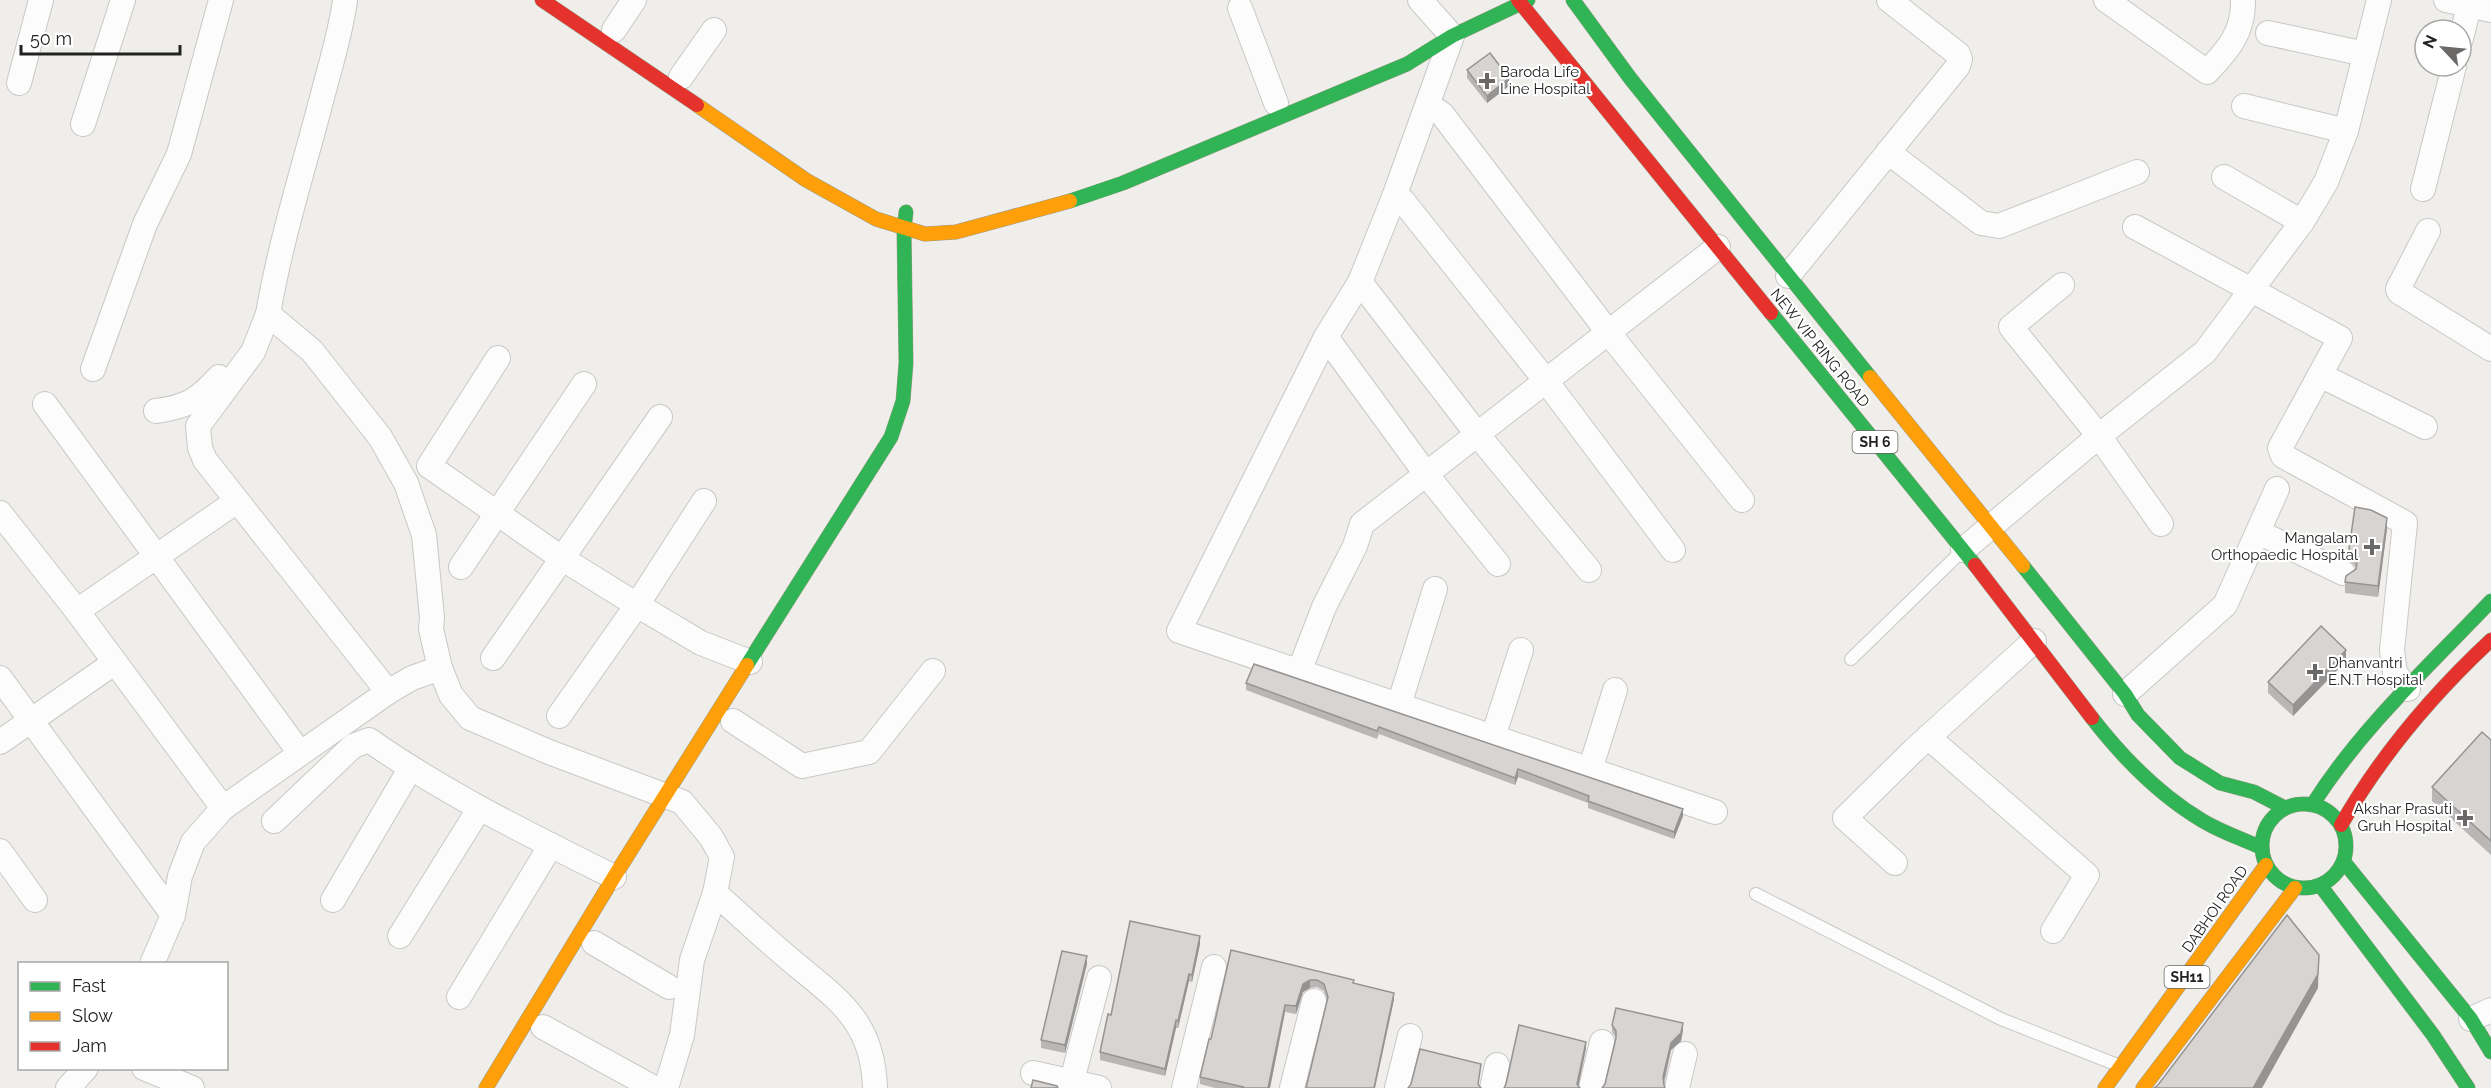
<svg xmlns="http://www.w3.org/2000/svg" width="2491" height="1088" viewBox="0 0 2491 1088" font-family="Raleway,sans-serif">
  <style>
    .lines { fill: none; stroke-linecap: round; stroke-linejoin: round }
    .lane-casing { stroke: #c9c8c7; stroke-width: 14 }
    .street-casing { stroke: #c9c8c7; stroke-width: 26 }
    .fast-casing { stroke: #999a82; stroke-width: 15 }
    .slow-casing { stroke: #999a82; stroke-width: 15 }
    .jam-casing { stroke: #999a82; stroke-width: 15 }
    .lane { stroke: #fdfcfc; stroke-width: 12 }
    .street { stroke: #fdfcfc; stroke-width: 24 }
    .fast { stroke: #30b455; stroke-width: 14 }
    .slow { stroke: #ff9f0a; stroke-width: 14 }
    .jam { stroke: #e5322d; stroke-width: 14 }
    .wall { fill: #b9b6b5 }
    .shaded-wall { fill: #969493 }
    .building { fill: #d7d4d2; stroke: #969493; stroke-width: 1.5 }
    .poi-dot { fill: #6a6968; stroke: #fff; stroke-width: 2 }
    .labels { text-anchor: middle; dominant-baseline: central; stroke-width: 4.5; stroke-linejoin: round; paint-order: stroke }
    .shield { fill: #fff; stroke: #646464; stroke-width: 1.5 }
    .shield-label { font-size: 14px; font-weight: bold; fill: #222 }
    .poi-label { font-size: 15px; fill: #222; stroke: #fff; text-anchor: start }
    .street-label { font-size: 15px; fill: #222; stroke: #fff }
  </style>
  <rect width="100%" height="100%" fill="#f0eeeb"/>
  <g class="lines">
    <g class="lane-casing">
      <g id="lane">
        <path d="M1851,659l111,-108"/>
        <path d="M1756,894l245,125 119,47"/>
      </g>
    </g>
    <g class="street-casing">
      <g id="street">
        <path d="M345,0c-4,31 -13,60 -21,90 -19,74 -43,148 -56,224l44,37 68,86 26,46 18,52 8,82 -1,12 9,39 11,27 19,23 79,34 133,50 29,35 11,20 -7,36 -23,67 -10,75 -16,53"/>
        <path d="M1420,0l32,36 -58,161 -34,85 -34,55 -147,294 536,181"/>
        <path d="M2106,0l101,72c21,-22 37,-40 36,-72"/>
        <path d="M2446,0l45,10"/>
        <path d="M1240,8l36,95"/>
        <path d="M614,30l20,-30"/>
        <path d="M2268,33l97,21"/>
        <path d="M2461,39l8,-33"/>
        <path d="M681,77l33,-47"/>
        <path d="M19,83l22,-83"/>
        <path d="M1428,105l14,9 166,218 134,168"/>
        <path d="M2244,106l102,25"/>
        <path d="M83,124l40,-124"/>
        <path d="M1888,152l93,71 18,3 138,-54"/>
        <path d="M2224,177l78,45"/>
        <path d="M2423,189l31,-123"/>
        <path d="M1394,197l9,4 143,180 127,169"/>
        <path d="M2135,227l205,111 -60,110 3,8 122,67 -13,127 3,23 13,16"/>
        <path d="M2428,231l-30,58 1,3 92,57"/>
        <path d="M1788,276l170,-210 2,-7 -2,-5 -69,-54"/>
        <path d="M1360,282l117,152 112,136"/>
        <path d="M2062,285l-51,42 88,109 62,88"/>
        <path d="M268,314l-15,38 -55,74 2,22 5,12 183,232"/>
        <path d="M1326,337l100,137 72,90"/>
        <path d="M498,358l-69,108 134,93 74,46 64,38 49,19"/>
        <path d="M93,369l52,-145 34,-70 42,-154"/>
        <path d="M2320,375l105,52"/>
        <path d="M45,404l255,349"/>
        <path d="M156,411c31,-4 42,-11 63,-34"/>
        <path d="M0,513l77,98 146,197"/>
        <path d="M2258,532l85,41"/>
        <path d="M1963,550l136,-114 106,-84 97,-130 24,-40 20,-51 33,-131"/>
        <path d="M461,567l123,-183"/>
        <path d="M77,611l160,-110"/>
        <path d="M493,658l167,-241"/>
        <path d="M1299,672l25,-65 31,-61 7,-22 356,-277"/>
        <path d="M0,678l173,237"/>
        <path d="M2125,694l100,-89 52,-116"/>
        <path d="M1399,705l36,-116"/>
        <path d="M559,716l78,-111 67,-104"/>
        <path d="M733,721l69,45 67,-14 64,-81"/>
        <path d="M1493,737l28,-87"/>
        <path d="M1928,737l159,138 -34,56"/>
        <path d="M0,742l114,-79"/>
        <path d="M1590,770l25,-80"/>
        <path d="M274,821l79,-75 16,-6c77,54 161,95 245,137"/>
        <path d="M0,851l35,49"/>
        <path d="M1895,863l-50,-45 69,-68 120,-109"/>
        <path d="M715,893c24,21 47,43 72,64 48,41 86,61 88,131"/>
        <path d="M333,900l77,-131"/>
        <path d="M400,936l79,-127"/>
        <path d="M594,943l75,44"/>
        <path d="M152,964l21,-49 7,-39 13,-34 30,-34 165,-116 24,-14 28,-10"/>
        <path d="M459,997l92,-152"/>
        <path d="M2471,1019l20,-9"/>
        <path d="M543,1027l111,61"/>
        <path d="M144,1068l48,20"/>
        <path d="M1033,1073l66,15"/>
        <path d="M68,1088l18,-20"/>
        <path d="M1070,1088l29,-110"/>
        <path d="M1184,1088l30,-121"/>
        <path d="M1292,1088l22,-87"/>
        <path d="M1397,1088l13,-52"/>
        <path d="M1492,1088l5,-23"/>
        <path d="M1591,1088l11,-46"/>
        <path d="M1677,1088l8,-34"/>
      </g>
    </g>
    <g class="fast-casing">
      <g id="fast">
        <path d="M1573,0l57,78 240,299"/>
        <path d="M1070,201l53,-18 284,-119 45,-28 76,-36"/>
        <path d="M1771,313l204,252"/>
        <path d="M2023,566l102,128 13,21 42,43 40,25 34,9 31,16"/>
        <path d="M747,665l144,-228 12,-36 3,-38 -2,-133 2,-18"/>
        <path d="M2092,718c31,40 67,77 111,103 18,11 40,18 59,27"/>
        <circle cx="2304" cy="846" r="42"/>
        <path d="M2313,804c48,-76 116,-138 178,-203"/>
        <path d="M2344,862l127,157 20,33"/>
        <path d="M2320,885l113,150 35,53"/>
      </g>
    </g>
    <g class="slow-casing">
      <g id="slow">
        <path d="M697,105l109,75 70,39 49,15 31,-2 114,-31"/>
        <path d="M1870,377l153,189"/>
        <path d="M486,1088l128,-211 133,-212"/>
        <path d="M2105,1088l161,-223"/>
        <path d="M2143,1088l152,-200"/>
      </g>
    </g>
    <g class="jam-casing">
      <g id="jam">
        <path d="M542,0l155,105"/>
        <path d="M1518,0l253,313"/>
        <path d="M1975,565l117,153"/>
        <path d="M2341,825c40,-70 91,-130 150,-185"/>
      </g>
    </g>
    <use href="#lane" class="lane"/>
    <use href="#street" class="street"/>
    <use href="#fast" class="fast"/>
    <use href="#slow" class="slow"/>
    <use href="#jam" class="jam"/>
  </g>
  <g class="wall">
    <path d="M1467,70l42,16 -22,17 -20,-25z"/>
    <path d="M2387,529l-9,68 -33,-4v-11l11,-14 -1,-2 -6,-6v-11z"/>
    <path d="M2346,661l-53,55 -25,-23v-11z"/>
    <path d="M1246,683l437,133 -9,23 -86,-31v-5l-70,-26 -3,8 -136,-51 -2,5 -131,-49z"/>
    <path d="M2491,740v115l-59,-54v-14z"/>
    <path d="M1200,944l-8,38 -3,-1 -11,47h-2l-11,48 -65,-16v-8l11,-37z"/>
    <path d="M1231,950l123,33 40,17 -67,1 -3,-10 -7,-4 -7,1 -7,4 -7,22 -11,-2 -15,76h-55l-15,-4v-7l11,-38z"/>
    <path d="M1087,964l-22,89 -24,-5v-8z"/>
    <path d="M1612,1025l71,5 -2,11 -10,9 -7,35 -59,-1 11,-46 -4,-6z"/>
  </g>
  <g class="shaded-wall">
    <path d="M1509,78v8l-22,17v-7z"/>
    <path d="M2387,518v11l-9,68v-11z"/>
    <path d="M2346,650v11l-53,55v-11z"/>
    <path d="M1518,769v8l-3,8v-7z"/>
    <path d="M1683,809v7l-9,23v-7z"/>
    <path d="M1200,936v8l-8,38v-7z"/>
    <path d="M2319,955l-1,33 -56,100h-9z"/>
    <path d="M1087,956v8l-22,89v-8z"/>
    <path d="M1189,974v7l-11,47v-7z"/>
    <path d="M1310,980v8l-7,4 -7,22v-8l7,-22z"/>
    <path d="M1394,993v7l-19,88h-1z"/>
    <path d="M1285,1005v7l-15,76h-2z"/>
    <path d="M1176,1020v8l-11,48v-7z"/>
    <path d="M1683,1023v7l-2,11 -10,9 -8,35v-8l8,-34z"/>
    <path d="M1586,1042v7l-8,39 -1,-4z"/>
  </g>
  <g class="building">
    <path d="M1490,53l19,25 -22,18 -20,-26z"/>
    <path d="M2355,507l16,3 16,8 -9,68 -33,-4 1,-6 10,-7 1,-7 -2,-7 -6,-6z"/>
    <path d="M2321,626l25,24 -53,55 -25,-23z"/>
    <path d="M1254,664l429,145 -9,23 -86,-31 1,-5 -71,-27 -3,9 -136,-51 -2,4 -131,-48z"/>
    <path d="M2482,732l9,8v101l-59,-54z"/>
    <path d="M2287,915l32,40 -1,19 -65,114h-99l4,-3z"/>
    <path d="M1130,921l70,15 -8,39 -3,-1 -11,47 -2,-1 -11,49 -65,-17 8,-38 3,1z"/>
    <path d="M1231,950l123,30 -1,3 41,10 -20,95h-68l22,-91 -4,-13 -7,-4h-7l-7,4 -7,22 -11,-1 -17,83h-26l1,-1 -43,-10 9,-38h2z"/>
    <path d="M1062,951l25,5 -22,89 -24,-5z"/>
    <path d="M1616,1008l67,15 -2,10 -10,10 -8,34 1,8 1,3h-63l3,-4 11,-46v-7l-4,-6z"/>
    <path d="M1519,1025l67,17 -9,42 3,4h-76l2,-4z"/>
    <path d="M1420,1049l61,15 -3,20 3,4h-73l3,-4z"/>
    <path d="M1033,1080l24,6 1,2h-27z"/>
  </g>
  <g class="poi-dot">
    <path d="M1484 72h6v6h6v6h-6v6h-6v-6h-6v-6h6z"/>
    <path d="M2369 538h6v6h6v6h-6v6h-6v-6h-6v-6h6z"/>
    <path d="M2312 663h6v6h6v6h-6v6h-6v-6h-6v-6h6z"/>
    <path d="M2462 809h6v6h6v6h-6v6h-6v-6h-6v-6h6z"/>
  </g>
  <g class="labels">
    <g class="shield">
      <rect x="1852.5" y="431" width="45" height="22" rx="4.5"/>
      <rect x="2164.5" y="966" width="45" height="22" rx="4.5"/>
    </g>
    <g class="shield-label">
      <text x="1875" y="442">SH 6</text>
      <text x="2187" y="977">SH11</text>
    </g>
    <g class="poi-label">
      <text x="1500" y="72">Baroda Life<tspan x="1500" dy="17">Line Hospital</tspan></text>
      <text x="2358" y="538" text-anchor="end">Mangalam<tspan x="2358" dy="17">Orthopaedic Hospital</tspan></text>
      <text x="2328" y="663">Dhanvantri<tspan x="2328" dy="17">E.N.T Hospital</tspan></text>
      <text x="2452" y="809" text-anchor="end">Akshar Prasuti<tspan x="2452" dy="17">Gruh Hospital</tspan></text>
    </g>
    <g class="street-label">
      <text transform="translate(1820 348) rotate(51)">NEW VIP RING ROAD</text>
      <text transform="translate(2215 909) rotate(-55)">DABHOI ROAD</text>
    </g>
  </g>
  <rect x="18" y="962" width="210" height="108" fill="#ffffff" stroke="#a7a7a7" stroke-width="1.5"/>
  <rect x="30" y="982" width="30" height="9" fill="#30b455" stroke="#a7a7a7" stroke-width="1.5"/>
  <text x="72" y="992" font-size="18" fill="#222222">Fast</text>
  <rect x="30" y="1012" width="30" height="9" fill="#ff9f0a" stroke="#a7a7a7" stroke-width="1.5"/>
  <text x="72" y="1022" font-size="18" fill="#222222">Slow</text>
  <rect x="30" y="1042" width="30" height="9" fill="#e5322d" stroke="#a7a7a7" stroke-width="1.5"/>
  <text x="72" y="1052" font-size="18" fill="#222222">Jam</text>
  <g transform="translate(2443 48) rotate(296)"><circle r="28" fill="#ffffff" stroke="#a7a7a7" stroke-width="1.5"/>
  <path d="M0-4.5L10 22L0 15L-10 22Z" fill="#6a6968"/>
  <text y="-9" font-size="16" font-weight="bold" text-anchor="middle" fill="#222222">N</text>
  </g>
  <path d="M21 45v9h159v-9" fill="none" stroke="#222222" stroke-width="3"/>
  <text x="30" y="45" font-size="18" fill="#222222" stroke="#ffffff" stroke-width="4.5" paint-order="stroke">50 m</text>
</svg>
